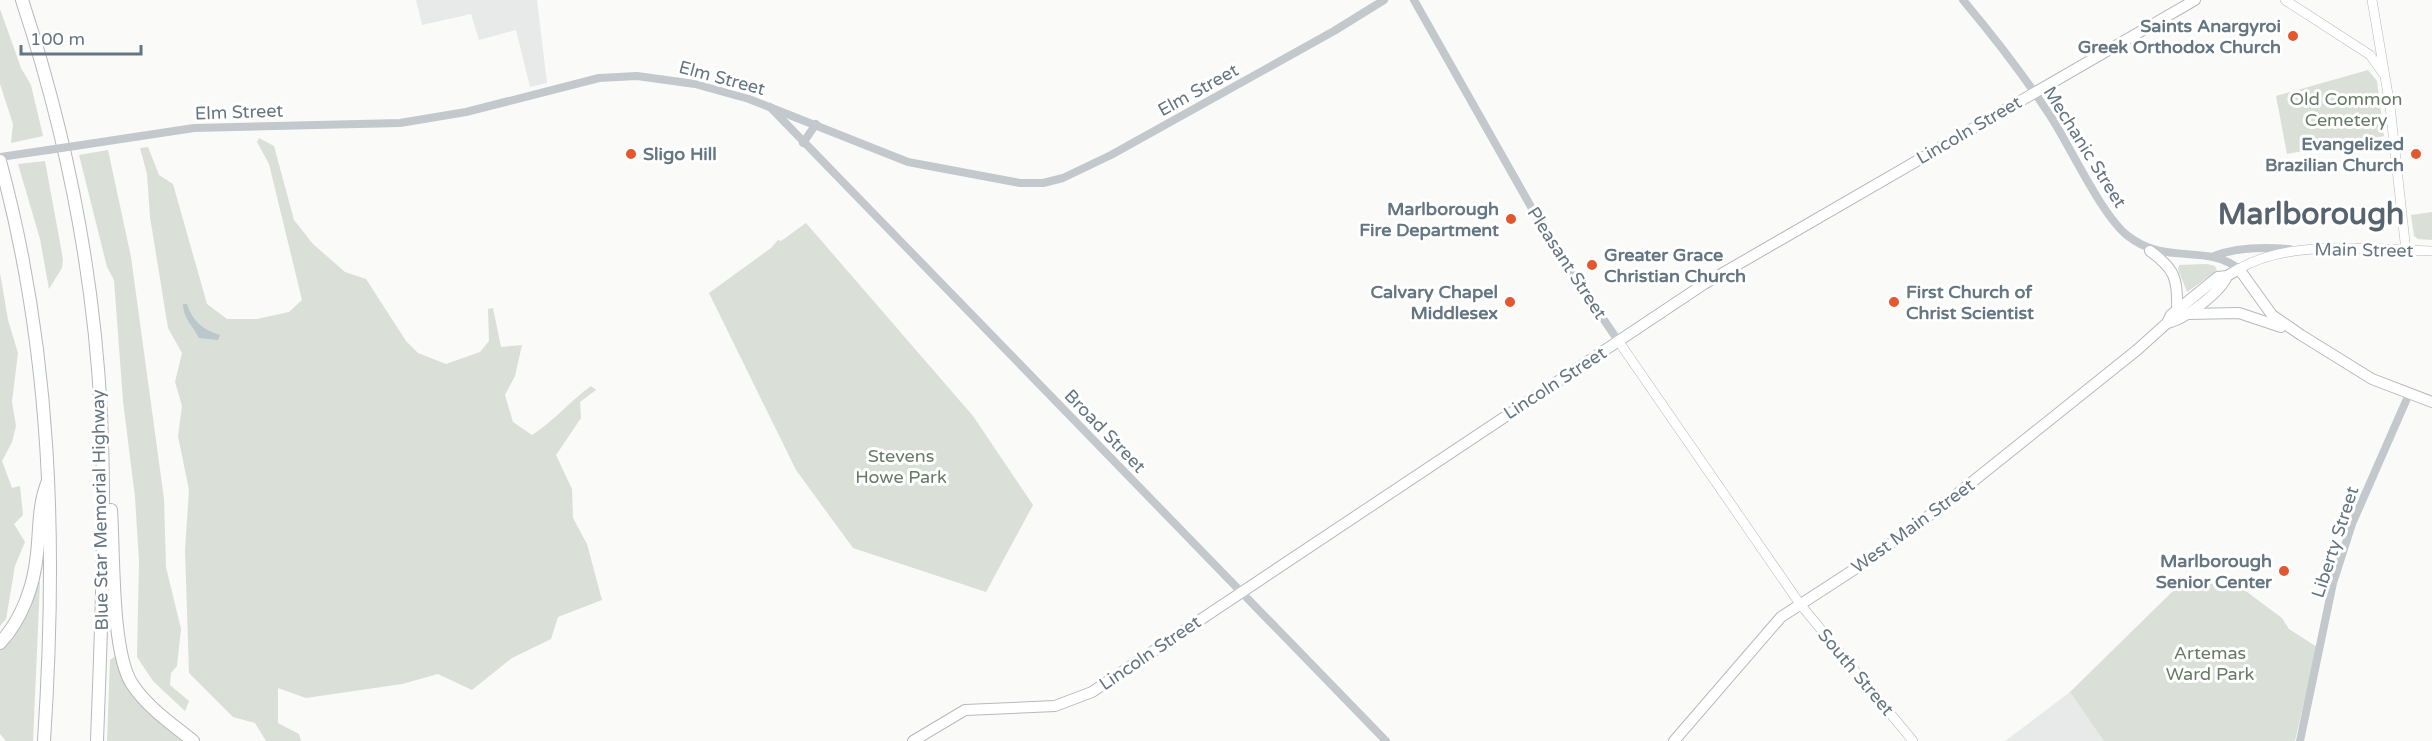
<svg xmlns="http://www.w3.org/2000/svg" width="2432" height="741" viewBox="0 0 2432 741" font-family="'Varela Round',sans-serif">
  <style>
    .built { fill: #e8e9e9 }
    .green { fill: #dadfd7 }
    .water { fill: #bbc7cb }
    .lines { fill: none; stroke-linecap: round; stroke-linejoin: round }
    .secondary-casing { stroke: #b3babf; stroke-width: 10 }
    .primary-casing { stroke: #b5babe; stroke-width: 12 }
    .motorway-casing { stroke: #b4b9bd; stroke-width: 14 }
    .tertiary { stroke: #c3c8cc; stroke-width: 8 }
    .secondary { stroke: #fff; stroke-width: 9 }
    .primary { stroke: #fff; stroke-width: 10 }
    .motorway { stroke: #fff; stroke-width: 12 }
    .tertiary-bridge { stroke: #c3c8cc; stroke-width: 8 }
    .poi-dot { fill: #e4572e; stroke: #fff; stroke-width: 2 }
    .labels { text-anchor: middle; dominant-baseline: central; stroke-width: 6; stroke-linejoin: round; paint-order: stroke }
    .poi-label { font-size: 18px; font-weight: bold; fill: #657683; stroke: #fff; text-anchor: end }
    .street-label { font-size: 18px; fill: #657683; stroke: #fff }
    .park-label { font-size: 18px; fill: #687a64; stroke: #fff }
    .town-label { font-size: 30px; font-weight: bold; fill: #57646e; stroke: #fff }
  </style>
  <rect width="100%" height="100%" fill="#fafaf8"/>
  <g class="built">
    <path d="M416,0h121l10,83 -17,4 -14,-57 -37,10 -8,-26 -49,11z"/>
    <path d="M2070,692l35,49h-100z"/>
  </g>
  <g class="green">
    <path d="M0,9l21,59 10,17 12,51 -32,7 2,-19 -13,-40z"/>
    <path d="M2368,70l9,11 7,55 -97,18 -11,-58z"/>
    <path d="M259,138l15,8 20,74 19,24 32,28 21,7 40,62 12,12 28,11 34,-12 9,-11 -1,-32 5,-1 8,39 21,-2 -7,31 -10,19 8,27 19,13c22,-14 38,-34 59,-49l5,4 -16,12 1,16 -25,37 16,34 1,29 14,26 15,56 -44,17 -7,22 -39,19 -40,32 -34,-16 -36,10 -96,14 -28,-10v35l21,11 2,7h-35l-11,-18 -22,-6 -44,-44 -4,-123 4,-60 -11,-54 4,-30 -7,-24 7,-29 -14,-25 -18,-111 -3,-43 -7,-26 8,-1 11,28 14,9 34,120 20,15h30l32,-7 13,-12 -33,-136 -12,-22z"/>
    <path d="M108,150l23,107 33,242 2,68 15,62 -4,37 -6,7 -1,12 19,16 -4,10 -32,-30 -16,-24 2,-96 -4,-64 -12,-96 -9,-121 -7,-13 -28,-112z"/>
    <path d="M45,161l18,98 -1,9 -13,21 -9,-50 -22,-75z"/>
    <path d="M2432,212v28l-14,-1 -4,-3 -3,-21z"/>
    <path d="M806,223l167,193 60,89 -47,87 -133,-44 -57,-78 -87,-177 62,-45 7,-8 3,1z"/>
    <path d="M2207,264l8,2 2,5 -30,21 -9,-23 1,-4z"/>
    <path d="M0,273l8,47 10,33 -6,49 4,24 -4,16 -10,19 10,27 8,-2 3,29 -9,9 11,18 -10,24 -9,53 -6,7z"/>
    <path d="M36,581l4,1 -7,159h-27l-6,-7v-84l21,-25z"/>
    <path d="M2216,583l27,6 39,29 7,11 28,18 -22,94h-191l-34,-49 105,-103z"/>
    <path d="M117,655l2,10 65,76h-77l3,-81z"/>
  </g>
  <path class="water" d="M183,304h4c5,17 16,26 33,31l-2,5 -19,-2c-6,-12 -16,-20 -16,-34z"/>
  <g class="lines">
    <g class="secondary-casing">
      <g id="secondary">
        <path d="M2285,0l85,55 13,18"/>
        <path d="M2372,0l18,106 16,145"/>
        <path d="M2239,269c52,-31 134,-19 193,-18"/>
        <path d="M1619,342l181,262 113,137"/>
      </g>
    </g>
    <g class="primary-casing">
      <g id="primary">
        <path d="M2150,251c25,18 28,28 27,58"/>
        <path d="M2187,314l52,-1 42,14"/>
        <path d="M2167,323c17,-3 54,-31 60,-47"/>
        <path d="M913,741l52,-31 90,-4 37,-14 612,-408 491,-284"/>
        <path d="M1674,741l107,-124 80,-52 80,-58 196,-157 30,-27 4,-8 47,-38 9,-1 12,-7 33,46 29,20 71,44 60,23"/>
      </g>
    </g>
    <g class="motorway-casing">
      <g id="motorway">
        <path d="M22,0c44,133 72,274 79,414 5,109 0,218 -4,327"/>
        <path d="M0,161c52,191 57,383 44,580"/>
        <path d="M111,510c3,41 0,142 21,174 15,23 40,40 61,57"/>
        <path d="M0,643c22,-24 34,-57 37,-89 3,-26 1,-49 11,-73"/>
      </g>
    </g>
    <g class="tertiary">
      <path d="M1414,0l137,242 68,100"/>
      <path d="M1963,0c31,37 62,77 88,117 20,31 51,99 77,119 38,30 78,7 111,33"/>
      <path d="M770,107l616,634"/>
      <path d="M803,143l13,-19"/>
      <path d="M75,146l119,-18 206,-5 66,-11 133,-34 38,-2 58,8 54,15 159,63 112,21h23l20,-5 48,-23 223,-124 50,-31"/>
      <path d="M0,157l48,-7"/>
      <path d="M2214,256c23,-9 51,-9 75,-7"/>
      <path d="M2300,741l33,-158 19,-59 57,-130"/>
    </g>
    <use href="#secondary" class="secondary"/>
    <use href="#primary" class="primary"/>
    <use href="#motorway" class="motorway"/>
    <path class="tertiary-bridge" d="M48,150l27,-4"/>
  </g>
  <g class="poi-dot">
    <circle cx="2293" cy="36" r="6"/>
    <circle cx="631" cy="154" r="6"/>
    <circle cx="2416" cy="154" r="6"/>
    <circle cx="1511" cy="219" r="6"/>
    <circle cx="1592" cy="265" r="6"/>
    <circle cx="1510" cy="302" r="6"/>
    <circle cx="1894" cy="302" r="6"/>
    <circle cx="2284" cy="571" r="6"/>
  </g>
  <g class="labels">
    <g class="poi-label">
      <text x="2281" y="26">Saints Anargyroi<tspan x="2281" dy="21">Greek Orthodox Church</tspan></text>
      <text x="2404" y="144">Evangelized<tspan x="2404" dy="21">Brazilian Church</tspan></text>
      <text x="643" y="154" text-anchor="start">Sligo Hill</text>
      <text x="1499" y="209">Marlborough<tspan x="1499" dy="21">Fire Department</tspan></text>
      <text x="1604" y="255" text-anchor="start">Greater Grace<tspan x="1604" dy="21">Christian Church</tspan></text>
      <text x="1498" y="292">Calvary Chapel<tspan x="1498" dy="21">Middlesex</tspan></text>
      <text x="1906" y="292" text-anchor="start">First Church of<tspan x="1906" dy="21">Christ Scientist</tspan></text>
      <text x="2272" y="561">Marlborough<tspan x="2272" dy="21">Senior Center</tspan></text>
    </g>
    <g class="street-label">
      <text transform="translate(722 78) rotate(15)">Elm Street</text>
      <text transform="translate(1198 90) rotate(-29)">Elm Street</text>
      <text transform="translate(239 112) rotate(-2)">Elm Street</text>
      <text transform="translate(1969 130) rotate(-30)">Lincoln Street</text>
      <text transform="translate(2085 147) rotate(58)">Mechanic Street</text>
      <text transform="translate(2364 250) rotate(1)">Main Street</text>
      <text transform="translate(1567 263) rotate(57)">Pleasant Street</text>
      <text transform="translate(1555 383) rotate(-33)">Lincoln Street</text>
      <text transform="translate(1105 431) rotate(46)">Broad Street</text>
      <text transform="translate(100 510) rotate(-91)">Blue Star Memorial Highway</text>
      <text transform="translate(1913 526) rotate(-36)">West Main Street</text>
      <text transform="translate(2335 542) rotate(-72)">Liberty Street</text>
      <text transform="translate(1150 653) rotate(-34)">Lincoln Street</text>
      <text transform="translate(1856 672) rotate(50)">South Street</text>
    </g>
    <g class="park-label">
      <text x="2346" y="99">Old Common<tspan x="2346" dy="21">Cemetery</tspan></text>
      <text x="901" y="456">Stevens<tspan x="901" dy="21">Howe Park</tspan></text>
      <text x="2210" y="653">Artemas<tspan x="2210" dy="21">Ward Park</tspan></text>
    </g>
    <g class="town-label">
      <text x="2311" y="214">Marlborough</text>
    </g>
  </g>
  <path d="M21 45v9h120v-9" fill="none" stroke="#657683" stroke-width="3"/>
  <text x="30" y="45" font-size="18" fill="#657683" stroke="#ffffff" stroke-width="4.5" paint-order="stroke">100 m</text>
</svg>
